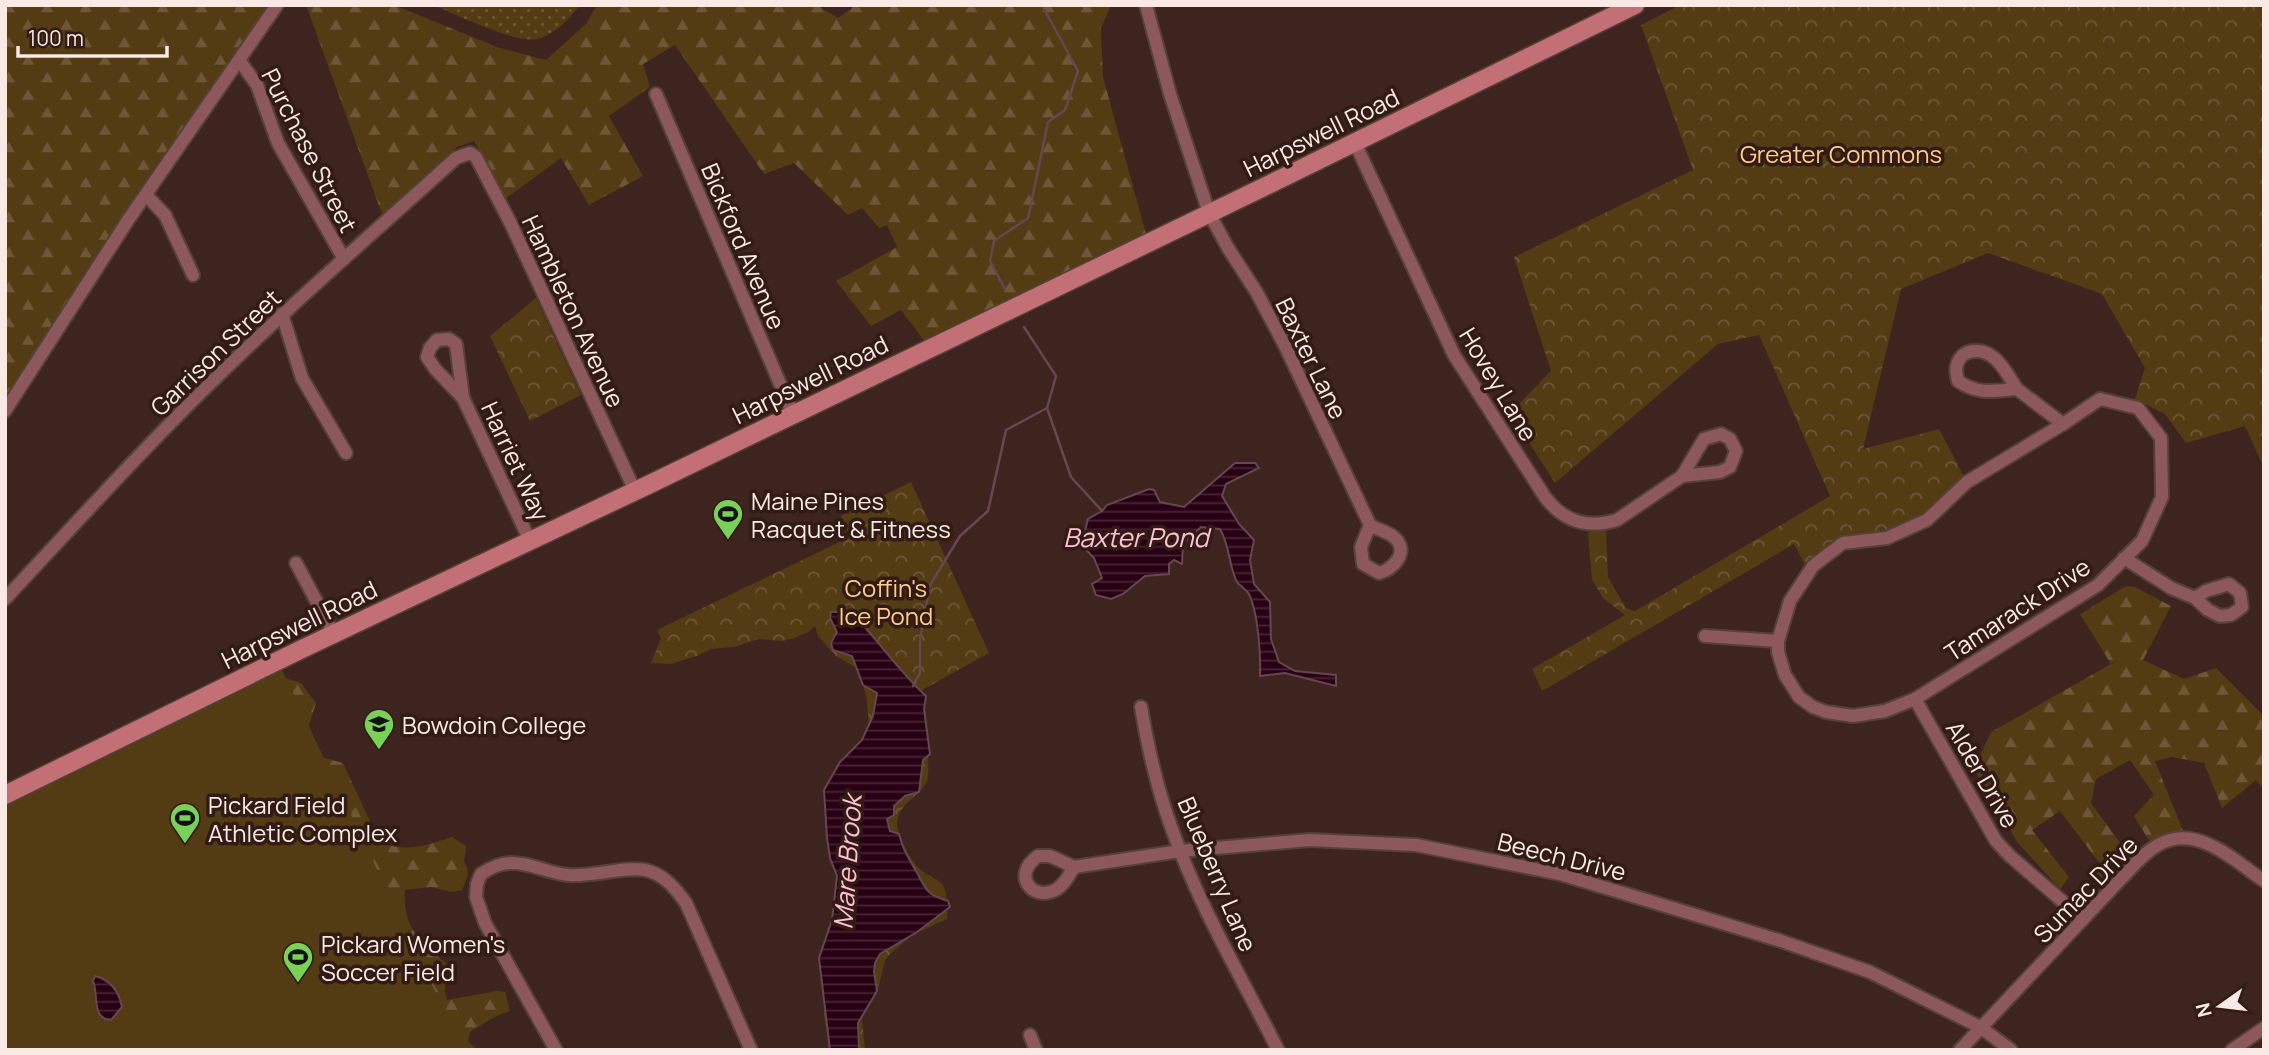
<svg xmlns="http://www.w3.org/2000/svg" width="2269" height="1055" viewBox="0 0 2269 1055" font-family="Manrope,sans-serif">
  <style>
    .grass { fill: url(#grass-dots) }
    .forest { fill: url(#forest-firs) }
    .park { fill: url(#park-crowns) }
    .pitch { fill: #533b14 }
    .water { fill: url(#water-rules); stroke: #674652; stroke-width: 2 }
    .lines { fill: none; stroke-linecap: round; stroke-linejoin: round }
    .stream { stroke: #674652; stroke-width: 2.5 }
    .minor-casing { stroke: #57403a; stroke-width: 16 }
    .secondary-casing { stroke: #57403a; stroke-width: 21 }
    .minor { stroke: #8c585b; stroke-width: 12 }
    .secondary { stroke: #c26f76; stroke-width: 18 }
    .labels { text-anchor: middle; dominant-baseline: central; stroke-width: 7; stroke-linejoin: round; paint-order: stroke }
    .street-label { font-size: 24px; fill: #fae9e4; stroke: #321b14 }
    .park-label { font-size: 24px; fill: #fcce89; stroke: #321b14 }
    .poi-label { font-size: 24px; fill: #fae9e4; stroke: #321b14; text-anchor: start }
    .water-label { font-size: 26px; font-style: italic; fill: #fec1d7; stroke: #321b14 }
  </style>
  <defs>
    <pattern id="grass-dots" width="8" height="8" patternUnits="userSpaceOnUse" patternTransform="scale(1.75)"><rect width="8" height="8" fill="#533b14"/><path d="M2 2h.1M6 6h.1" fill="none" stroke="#6d5736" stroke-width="1.8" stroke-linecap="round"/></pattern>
    <pattern id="forest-firs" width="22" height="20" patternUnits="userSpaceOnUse" patternTransform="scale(1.75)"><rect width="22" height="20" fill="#533b14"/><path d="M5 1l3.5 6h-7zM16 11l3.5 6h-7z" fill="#6d5736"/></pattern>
    <pattern id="park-crowns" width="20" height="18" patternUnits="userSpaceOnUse" patternTransform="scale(1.75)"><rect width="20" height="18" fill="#533b14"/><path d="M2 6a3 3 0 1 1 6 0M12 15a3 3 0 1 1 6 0" fill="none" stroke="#6d5736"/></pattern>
    <pattern id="water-rules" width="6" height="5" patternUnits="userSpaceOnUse" patternTransform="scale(1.75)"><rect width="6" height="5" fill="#280013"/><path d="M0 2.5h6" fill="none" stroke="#482535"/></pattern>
  </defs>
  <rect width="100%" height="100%" fill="#3d241e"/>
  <path class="grass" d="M433,5h147c-12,15 -24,29 -43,34 -21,5 -82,-25 -104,-34z"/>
  <g class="forest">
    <path d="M5,5h269l-269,399z"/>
    <path d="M306,5h88l103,42 49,13 40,-36 11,-19h220l21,13 18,-13h255l-10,23 2,49 43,157 -220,109 -25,-33 -30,16 -35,-45 61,-34 -10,-22 -8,3 -17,-20 -14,7 -54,-52 -30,11 -89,-129 -32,19 7,23 -41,29 34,60 -54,29 -28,-47 -56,41 -31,-58 -17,6 -75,67z"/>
    <path d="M2126,586l9,1 36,19 -28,54 41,19 32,-11 48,48v74l-8,-10 -34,28 -18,-45 -32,-6 -17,4 28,70 -33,11 -16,-26 20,-21 -24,-35 -34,19 -5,24 40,55 -30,31 -10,-10 10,-14 -41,-54 -28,19 37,47 -9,12 -42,-46 -44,-74 17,-37 120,-68 -31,-50z"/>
    <path d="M286,678l15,5 15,20 -7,22 12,32 22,6 37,80c30,9 43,3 72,-6l14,9 -2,16c8,10 2,18 -2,28l-10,2 -21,-5 -26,3c-2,38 14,50 41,73l-1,29 2,8 50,-9 8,1 5,19c-15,4 -26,13 -40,21l-2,10 10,8h-89l-117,-370z"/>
  </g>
  <g class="park">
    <path d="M1680,5h584v463l-19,-42 -59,17 -21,-29 -30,-15 10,-31 -43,-74 -114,-41 -87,36 -38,160 76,-20 30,57c-18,17 -36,40 -59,50 -19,9 -41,4 -60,9 -16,5 -28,19 -39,31l-17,-32 -252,147 -10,-22 93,-54 -22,-17 -11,-18 -4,-48 18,-2 2,47 18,31 9,3 195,-115 -71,-161 -41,9 -163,139 -45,-70 41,-42 -37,-114 179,-87 -52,-145z"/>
    <path d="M536,298l45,97 -51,26 -40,-85z"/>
    <path d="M911,482l78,171 -67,37c3,10 9,84 5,91 -7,16 -30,23 -30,43 1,13 15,40 25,47 7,6 17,7 22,16 4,9 3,22 3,32l-35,16 -23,20 -4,6 -6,24 -17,33 3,32h-35l-6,-34v-25l31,-243 14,-19 -2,-29 -5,-20 -7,-13 -19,-11 -18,-20 -3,-10 -7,6 -16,7 -11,2 -22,-2 -25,8 -23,2 -14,7 -27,8 -19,-1 10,-25 -4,-8 193,-93 -9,-21z"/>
  </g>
  <path class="pitch" d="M281,668l182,382h-458v-245z"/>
  <g class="water">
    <path d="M1235,463h20l4,5 -33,16 -4,12 17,28 15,16 -4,20 4,24 16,18 1,37 8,23 16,9 41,4v11l-51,-13 -25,3c1,-21 -2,-63 -11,-82 -3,-5 -9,-8 -12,-12 -8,-15 -7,-36 -17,-53l-19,-2 -18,17 -1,20 -8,-4 -5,4v10l-24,2 -22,18 -12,5 -15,-4 -4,-11 10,-6 -8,-20 -18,-19 9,-8 3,-12 14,-8 5,-6 42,-16 5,1 6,12 24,5z"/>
    <path d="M831,612h20c27,28 47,58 75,84l-2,13 6,45 -7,6 -4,32 -14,4 -11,10v9l-7,4 3,12 9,3c5,18 8,21 17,37 10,18 10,24 32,30l2,6 -33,25 -37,22 -5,9 -1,9 3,19 -19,32 1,27h-29l-11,-92 13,-38 5,-44 -7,-18 -3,-20 -3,-48 16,-28 22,-22 11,-24 4,-23 -14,-8 -11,-29 -19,-6 -2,-7 6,-11 -7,-14z"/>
    <path d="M95,976c15,4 24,15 27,31l-11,13c-20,-1 -12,-25 -18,-39z"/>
  </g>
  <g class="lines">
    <g class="stream">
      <path d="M1005,289l-15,-28 4,-20 34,-23 20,-96 17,-12 13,-39 -36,-66"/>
      <path d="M1047,408l24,69 31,34"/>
      <path d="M913,686l7,-13v-33l10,-55 30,-49 28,-25 18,-81 41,-22 9,-32 -32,-49"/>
    </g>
    <g class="minor-casing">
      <g id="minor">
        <path d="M1146,5l24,89 39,119 19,35 29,45 29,55 84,177"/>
        <path d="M239,60l18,25 21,58 66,116"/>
        <path d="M656,94l137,320"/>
        <path d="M1355,143l99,212 91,142c19,25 42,32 72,23l65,-44"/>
        <path d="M146,195l19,20 28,60"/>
        <path d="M282,314l20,64 44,75"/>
        <path d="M2017,389c-7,-10 -14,-25 -24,-32 -11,-9 -32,-9 -36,8 -2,5 0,11 1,16 20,14 36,10 59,8l46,35"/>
        <path d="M463,398l-7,-54 -7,-5 -12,1 -7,8 -3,9 9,13 27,28 67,143"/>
        <path d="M2100,399l38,9 23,30 1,59 -20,44 -44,44 -183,114 -30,12 -32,5 -27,-4 -13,-5 -14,-10 -14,-22 -7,-23v-11l12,-40 23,-35 30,-23 44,-5 40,-18 40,-38 96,-58z"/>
        <path d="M5,411l123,-191 149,-215"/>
        <path d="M1721,434l9,5 6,12 -6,16 -10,5 -38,4 22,-37z"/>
        <path d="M1370,525c8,5 20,7 26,14 13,14 -3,30 -17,34l-16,-9 -2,-17z"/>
        <path d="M2124,558l47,30 24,10 13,12 12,6 11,-1 11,-8 -2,-14 -11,-9 -23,7 -11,7"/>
        <path d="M296,563l38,71"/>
        <path d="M5,599c73,-78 144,-157 220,-230 75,-73 154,-141 231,-211l14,-5 6,4 35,67 124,267"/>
        <path d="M1705,636l73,5"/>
        <path d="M1915,699l81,142 14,15 73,63"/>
        <path d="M1141,707c7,42 17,85 32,125 27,76 69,146 105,218"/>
        <path d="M1038,856h12l24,11c-5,8 -9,17 -17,22 -23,14 -47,-13 -19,-33z"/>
        <path d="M1074,867l106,-16 130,-11 106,5 144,29 218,66 92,32 110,55 31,23"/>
        <path d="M1030,1035l6,15"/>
        <path d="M556,1050l-71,-127 -9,-26 1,-13 4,-10c9,-6 19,-11 30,-11 19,-1 38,11 58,12 24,2 55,-9 76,-5 19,4 30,18 41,33l65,147"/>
        <path d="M1960,1050l158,-168c12,-12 24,-28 40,-37 38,-22 76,15 106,36"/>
        <path d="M2232,1050l32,-22"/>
      </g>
    </g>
    <g class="secondary-casing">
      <path id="secondary" d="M5,795l297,-146 346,-164 620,-300 367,-180"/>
    </g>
    <use href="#minor" class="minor"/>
    <use href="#secondary" class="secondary"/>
  </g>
  <defs>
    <g id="stadium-pin" transform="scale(1.575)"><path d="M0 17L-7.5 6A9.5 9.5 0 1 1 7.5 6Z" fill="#79d158" stroke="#321b14"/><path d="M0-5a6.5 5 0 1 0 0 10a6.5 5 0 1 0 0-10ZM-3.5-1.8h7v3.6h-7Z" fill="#111"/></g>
    <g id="university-pin" transform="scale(1.575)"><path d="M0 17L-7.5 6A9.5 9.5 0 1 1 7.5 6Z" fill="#79d158" stroke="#321b14"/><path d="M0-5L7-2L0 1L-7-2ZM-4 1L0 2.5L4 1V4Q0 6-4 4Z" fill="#111"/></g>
  </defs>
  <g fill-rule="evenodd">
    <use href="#stadium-pin" x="728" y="514"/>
    <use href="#university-pin" x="379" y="724"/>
    <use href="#stadium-pin" x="185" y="818"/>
    <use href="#stadium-pin" x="298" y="957"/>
  </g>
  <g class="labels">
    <g class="street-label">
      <text transform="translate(1321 132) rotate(-26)">Harpswell Road</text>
      <text transform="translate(310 150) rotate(63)">Purchase Street</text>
      <text transform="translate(744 246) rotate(67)">Bickford Avenue</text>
      <text transform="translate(574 311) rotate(65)">Hambleton Avenue</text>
      <text transform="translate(215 352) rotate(-44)">Garrison Street</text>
      <text transform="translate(1312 358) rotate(64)">Baxter Lane</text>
      <text transform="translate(810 379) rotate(-26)">Harpswell Road</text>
      <text transform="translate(1499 384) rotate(59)">Hovey Lane</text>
      <text transform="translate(516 461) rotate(65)">Harriet Way</text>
      <text transform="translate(2017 609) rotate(-33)">Tamarack Drive</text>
      <text transform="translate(299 624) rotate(-26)">Harpswell Road</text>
      <text transform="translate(1983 774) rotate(60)">Alder Drive</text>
      <text transform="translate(1562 856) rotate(14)">Beech Drive</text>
      <text transform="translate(1218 874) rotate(67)">Blueberry Lane</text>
      <text transform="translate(2085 889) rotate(-46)">Sumac Drive</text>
    </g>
    <g class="park-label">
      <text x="1841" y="153">Greater Commons</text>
      <text x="886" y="587">Coffin's<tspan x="886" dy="28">Ice Pond</tspan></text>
    </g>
    <g class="poi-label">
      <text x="751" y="500">Maine Pines<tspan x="751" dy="28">Racquet &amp; Fitness</tspan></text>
      <text x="402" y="724">Bowdoin College</text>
      <text x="208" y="804">Pickard Field<tspan x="208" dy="28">Athletic Complex</tspan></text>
      <text x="321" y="943">Pickard Women's<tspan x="321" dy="28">Soccer Field</tspan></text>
    </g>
    <g class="water-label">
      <text x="1136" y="537">Baxter Pond</text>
      <text transform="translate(847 862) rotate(-86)">Mare Brook</text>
    </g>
  </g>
  <rect width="2269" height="1055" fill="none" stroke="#fae9e4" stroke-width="14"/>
  <g transform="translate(2220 1006) rotate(256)" stroke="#321b14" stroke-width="5" paint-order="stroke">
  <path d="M0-5L12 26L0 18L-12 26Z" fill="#fae9e4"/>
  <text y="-10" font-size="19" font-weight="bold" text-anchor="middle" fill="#fae9e4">N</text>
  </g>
  <path d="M18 46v10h149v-10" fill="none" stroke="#fae9e4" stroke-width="3.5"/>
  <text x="28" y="46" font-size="21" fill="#fae9e4" stroke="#321b14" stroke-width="5" paint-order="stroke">100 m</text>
</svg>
